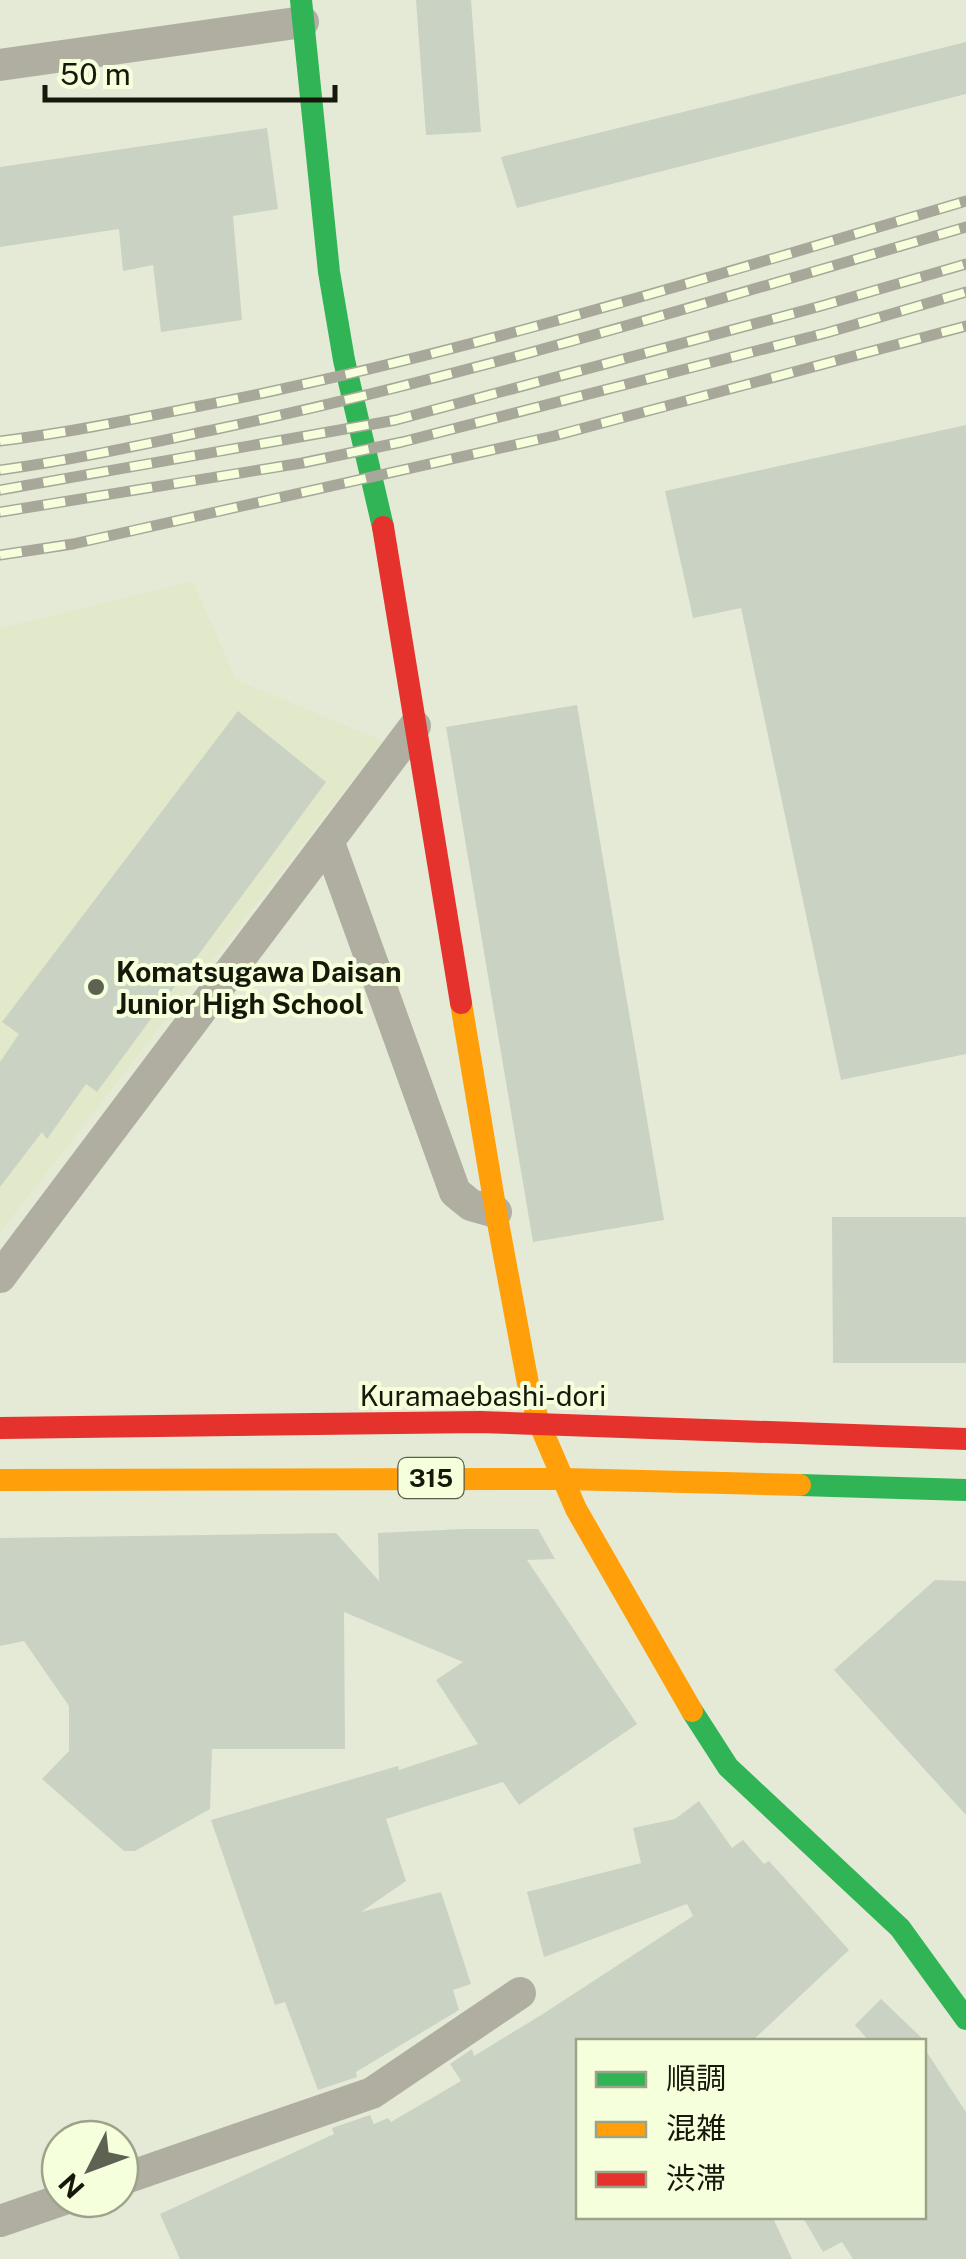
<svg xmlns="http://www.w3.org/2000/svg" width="966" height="2259" viewBox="0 0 966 2259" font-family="'Public Sans','Noto Sans JP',sans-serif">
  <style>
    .built { fill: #e2e9ca }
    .building { fill: #cad2c3 }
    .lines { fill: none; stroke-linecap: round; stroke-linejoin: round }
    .street { stroke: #afaea0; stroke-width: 32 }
    .fast { stroke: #30b455; stroke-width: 22 }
    .slow { stroke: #ff9f0a; stroke-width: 22 }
    .jam { stroke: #e5322d; stroke-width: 22 }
    .rail-casing { stroke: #a7a89a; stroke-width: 11 }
    .rail { stroke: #f6ffdc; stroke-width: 8; stroke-dasharray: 22; stroke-linecap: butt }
    .poi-dot { fill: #5e6253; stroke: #f6ffdc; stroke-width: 4 }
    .labels { text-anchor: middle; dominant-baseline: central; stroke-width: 8; stroke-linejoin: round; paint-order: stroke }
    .shield { fill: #f6ffdc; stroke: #595d4a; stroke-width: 2.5 }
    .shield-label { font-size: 25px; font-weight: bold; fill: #16180c }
    .poi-label { font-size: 28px; font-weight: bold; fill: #16180c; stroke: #f6ffdc; text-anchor: start }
    .street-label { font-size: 28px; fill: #16180c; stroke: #f6ffdc }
  </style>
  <rect width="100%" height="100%" fill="#e5ead7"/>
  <path class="built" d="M193,581l43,99 147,61 -383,492v-605z"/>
  <g class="building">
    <path d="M416,0h55l10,132 -55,3z"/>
    <path d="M966,42v52l-449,114 -16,-51z"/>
    <path d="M267,128l11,81 -45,7 9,104 -81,12 -8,-67 -30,6 -4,-42 -119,18v-80z"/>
    <path d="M966,425v629l-125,26 -100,-472 -48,10 -28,-127z"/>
    <path d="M577,705l87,515 -131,22 -87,-515z"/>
    <path d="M238,711l88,71 -229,310 -11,-8 -39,55 -5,-7 -42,55v-125l19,-28 -17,-12z"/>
    <path d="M832,1217h134v146h-133z"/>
    <path d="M462,1529h76l17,30 -28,1 110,164 -118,81 -16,-23 -117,37 20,62 -45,31 80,-20 30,92 -18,6 6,20 -103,62 1,5 -39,13 -33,-88 -10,3 -64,-185 187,-54 1,4 79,-26 -42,-64 27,-18 -119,-50 1,137h-133l-2,60 -75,42h-11l-82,-72 27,-28v-45l-45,-65 -24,5v-108l336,-5 43,48 -1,-48z"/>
    <path d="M935,1580l31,1v234l-132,-145z"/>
    <path d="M699,1801l33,47 11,-8 21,24 5,-3 80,89 -98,92h-173v174h194l20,43h-612l-20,-45 174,-80 -2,-6 38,-13 4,9 14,-6 3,4 70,-41 -11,-17 22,-15 2,7 72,-44 147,-96 -6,-12 -143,53 -17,-65 114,-29 -8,-35 42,-9z"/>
    <path d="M881,1999l45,43h-56l-15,-17z"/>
    <path d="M924,2048l42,64v147h-113l-11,-17 -19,10 -21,-36h122z"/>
  </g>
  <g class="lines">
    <g class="street">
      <path d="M0,65l303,-43"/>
      <path d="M329,843l126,349 16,13 25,7"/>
      <path d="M0,1277l415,-551"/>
      <path d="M120,2180l252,-87 148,-100"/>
      <path d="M0,2221l64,-22"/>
    </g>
    <g class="fast">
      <path d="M301,0l28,272 15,88 39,167"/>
      <path d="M800,1485l166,5"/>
      <path d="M692,1711l36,56 172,161 66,91"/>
    </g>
    <g class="slow">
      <path d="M461,1003l35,209 33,177 10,34 37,86 116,202"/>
      <path d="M0,1480l564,-1 236,6"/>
    </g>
    <g class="jam">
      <path d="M383,527l78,476"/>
      <path d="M0,1428l480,-6 486,17"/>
    </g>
    <g class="rail-casing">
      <g id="rail">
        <path d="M0,441c66,-8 130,-21 195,-34 262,-51 515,-130 771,-206"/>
        <path d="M0,470c73,-10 145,-26 217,-41 253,-53 501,-130 749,-202"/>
        <path d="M0,490l396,-70 425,-114 145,-42"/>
        <path d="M0,512l302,-49 100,-21 424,-109 140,-41"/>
        <path d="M0,555l73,-11 481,-108 412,-110"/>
      </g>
    </g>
    <use href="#rail" class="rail"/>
  </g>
  <circle class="poi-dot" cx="96" cy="987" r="10"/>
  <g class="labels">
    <rect class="shield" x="398.5" y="1458" width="65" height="40" rx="8"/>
    <g class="shield-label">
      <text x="431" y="1478">315</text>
    </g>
    <g class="poi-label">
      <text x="116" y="971">Komatsugawa Daisan<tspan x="116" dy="32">Junior High School</tspan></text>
    </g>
    <g class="street-label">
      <text x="483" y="1395">Kuramaebashi-dori</text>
    </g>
  </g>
  <rect x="576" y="2039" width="350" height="180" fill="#f6ffdc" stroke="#9ca389" stroke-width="2.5"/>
  <rect x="596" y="2072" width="50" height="15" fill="#30b455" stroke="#9ca389" stroke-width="2.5"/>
  <text x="666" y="2089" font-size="30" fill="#16180c">順調</text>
  <rect x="596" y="2122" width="50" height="15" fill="#ff9f0a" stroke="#9ca389" stroke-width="2.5"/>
  <text x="666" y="2139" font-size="30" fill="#16180c">混雑</text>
  <rect x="596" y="2172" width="50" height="15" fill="#e5322d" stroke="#9ca389" stroke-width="2.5"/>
  <text x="666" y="2189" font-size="30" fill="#16180c">渋滞</text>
  <g transform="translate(90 2169) rotate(228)"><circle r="48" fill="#f6ffdc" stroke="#9ca389" stroke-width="2.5"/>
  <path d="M0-8L18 38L0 25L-18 38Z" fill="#5e6253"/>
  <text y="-15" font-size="28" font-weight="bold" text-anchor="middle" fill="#16180c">N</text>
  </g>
  <path d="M45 85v15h290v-15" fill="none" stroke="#16180c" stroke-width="5"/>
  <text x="60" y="85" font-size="30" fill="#16180c" stroke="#f6ffdc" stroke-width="8" paint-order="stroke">50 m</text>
</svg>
